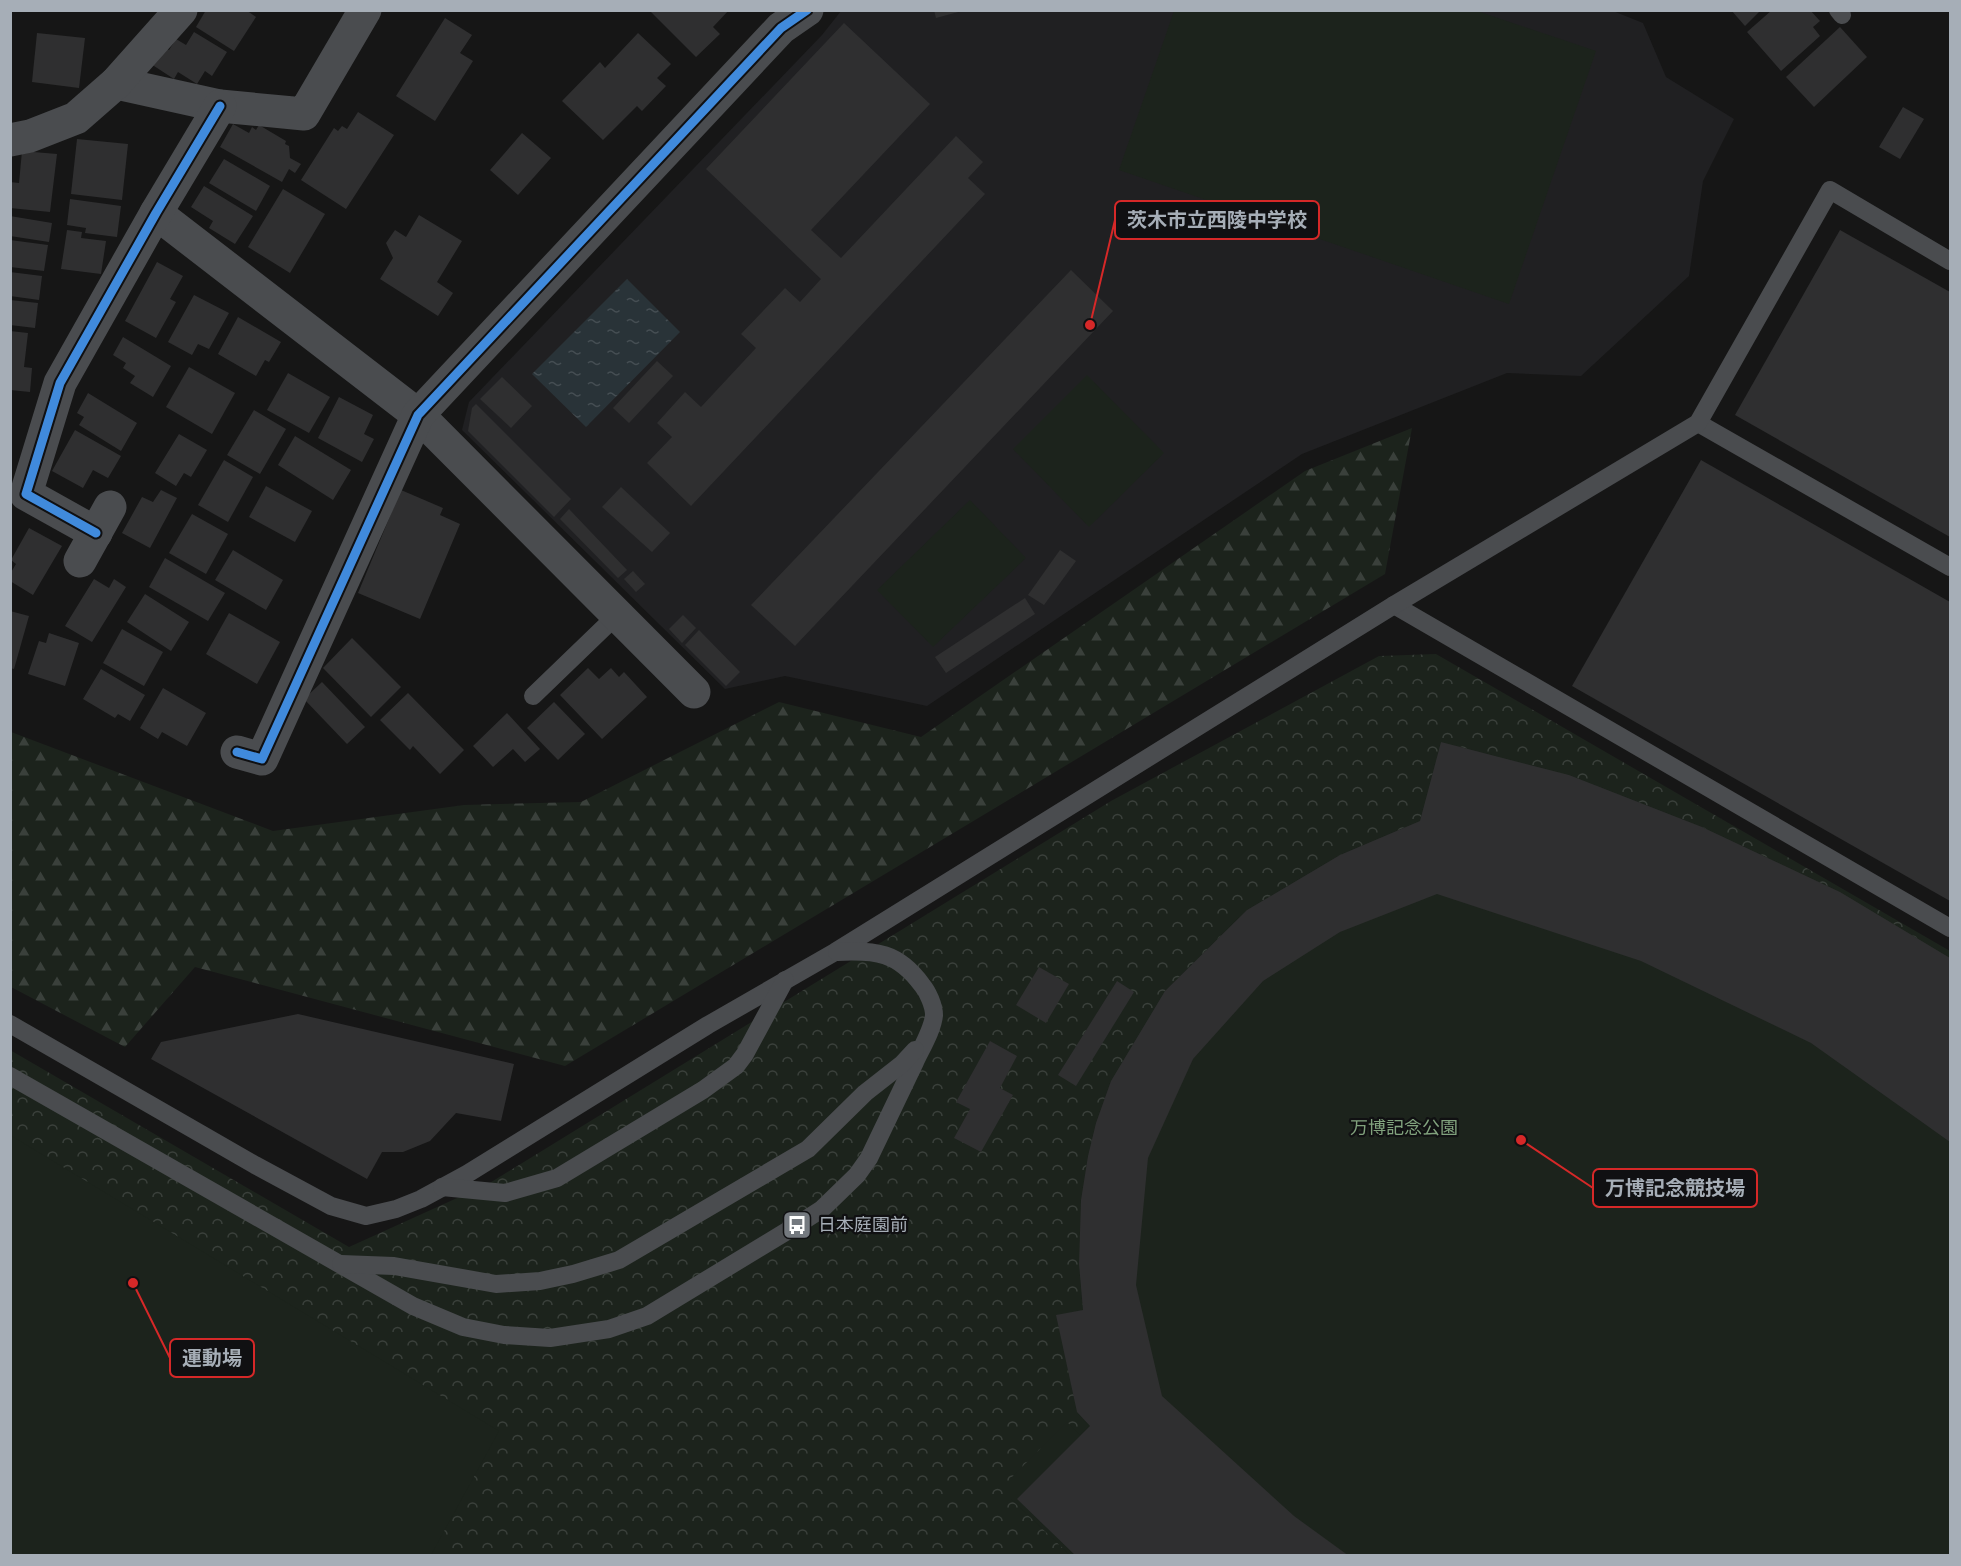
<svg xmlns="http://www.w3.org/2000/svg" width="1961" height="1566" viewBox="0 0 1961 1566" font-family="Montserrat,'Noto Sans JP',sans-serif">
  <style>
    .built { fill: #202022 }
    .forest { fill: url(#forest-firs) }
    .park { fill: url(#park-crowns) }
    .pitch { fill: #1c231c }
    .water { fill: url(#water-ripples) }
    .building { fill: #2f2f30 }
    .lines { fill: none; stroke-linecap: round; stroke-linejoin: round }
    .lane { stroke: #4a4c4f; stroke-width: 18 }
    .street { stroke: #4a4c4f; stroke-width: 33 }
    .cycleway-casing { stroke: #101012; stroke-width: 13 }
    .cycleway { stroke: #408adc; stroke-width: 9 }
    .labels { text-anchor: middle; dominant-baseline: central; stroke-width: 4.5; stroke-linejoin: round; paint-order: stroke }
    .park-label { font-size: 18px; fill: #81a27d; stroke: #101012 }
    .poi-label { font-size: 18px; fill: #a6aeb7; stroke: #101012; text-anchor: start }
    .leader { fill: none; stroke: #d62828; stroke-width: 2 }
    .callout-dot { fill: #d62828; stroke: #101012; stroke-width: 2 }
    .callout { fill: #101012; stroke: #d62828; stroke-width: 2 }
    .callout-label { font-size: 20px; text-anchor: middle; font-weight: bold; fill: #a6aeb7 }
  </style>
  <defs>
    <pattern id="forest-firs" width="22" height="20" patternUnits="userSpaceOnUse" patternTransform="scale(1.5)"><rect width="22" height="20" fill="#1c231c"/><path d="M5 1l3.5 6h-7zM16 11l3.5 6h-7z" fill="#3a403b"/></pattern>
    <pattern id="park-crowns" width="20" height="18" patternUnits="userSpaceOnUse" patternTransform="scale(1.5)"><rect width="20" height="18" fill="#1c231c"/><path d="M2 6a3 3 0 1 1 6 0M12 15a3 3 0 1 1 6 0" fill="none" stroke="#3a403b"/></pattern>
    <pattern id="water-ripples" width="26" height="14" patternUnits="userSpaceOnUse" patternTransform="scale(1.5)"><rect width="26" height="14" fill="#293338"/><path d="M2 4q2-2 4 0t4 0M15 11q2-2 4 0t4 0" fill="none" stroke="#454e53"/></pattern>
  </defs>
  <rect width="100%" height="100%" fill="#161616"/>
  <path class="built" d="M841,11h772l30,12 23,54 68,42 -31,62 -14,95 -108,100 -74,-3 -205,81 -375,252 -142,-30 -60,13 -263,-259 7,-28 353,-367z"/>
  <path class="forest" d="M1412,428l-27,146 -820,492 -370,-99 -70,80 -114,-60v-255l262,99 191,-26 117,-3 198,-100 142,35 384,-266z"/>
  <path class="park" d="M1436,654l514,297v604h-1939l-1,-505 339,197 139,-63 623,-383 268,-145z"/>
  <g class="pitch">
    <path d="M1174,11h303l119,40 -87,253 -390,-134z"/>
    <path d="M1087,375l77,78 -75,74 -76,-78z"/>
    <path d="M970,500l56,58 -93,89 -56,-57z"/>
    <path d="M1441,742l128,33 133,52 138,65 110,66v597h-880l-59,-56v-21l56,-56 13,13 9,-9 -12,-14 6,-102 -4,-46 2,-64 7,-44 8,-33 15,-42 54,-90 82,-81 93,-55 80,-34z"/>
    <path d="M10,1135l489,296 -68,124h-420z"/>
  </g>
  <path class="water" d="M627,279l53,53 -94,95 -54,-53z"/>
  <g class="building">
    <path d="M206,10h40l10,7 -22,34 -38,-24z"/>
    <path d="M652,10h77l-16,17 7,7 -24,23 -45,-45z"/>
    <path d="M934,10h28v1l-26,7z"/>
    <path d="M1731,10h30l-16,16z"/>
    <path d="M1772,10h38l10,11 -7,6 7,9 -39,35 -34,-39z"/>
    <path d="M445,18l27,17 -12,18 13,8 -38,60 -39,-25z"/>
    <path d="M844,23l86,81 -119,126 30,28 115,-122 27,26 -15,16 17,16 -294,312 -44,-43 25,-26 -15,-14 28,-31 16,15 55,-59 -15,-14 44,-46 15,14 21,-23 -115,-110z"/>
    <path d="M1840,27l27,30 -53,50 -28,-30z"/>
    <path d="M194,32l33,20 -15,24 -7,-5 -8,13 -19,-12 -4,7 -23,-15 12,-18 6,4 7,-11 10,6z"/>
    <path d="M37,33l48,5 -6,50 -47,-6z"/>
    <path d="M638,33l33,31 -14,14 9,8 -24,25 -5,-5 -34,34 -41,-39 38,-39 5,6z"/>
    <path d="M1903,107l21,12 -24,40 -21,-12z"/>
    <path d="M358,112l36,23 -48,74 -45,-29 33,-52 4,3 4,-5 5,3z"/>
    <path d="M233,124l16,9 3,-6 4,3 3,-5 27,16 -1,3 4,2 1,12 11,6 -6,9 -6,-4 -7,13 -62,-35z"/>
    <path d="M522,133l29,25 -33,37 -28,-25z"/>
    <path d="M77,139l51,5 -6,56 -51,-6z"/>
    <path d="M22,151l35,3 -7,58 -40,-4v-26l9,1z"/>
    <path d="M224,159l46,27 -14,25 -47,-28z"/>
    <path d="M204,186l49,30 -18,28 -26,-16 4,-7 -22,-14z"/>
    <path d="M283,189l42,25 -35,59 -42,-26z"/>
    <path d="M70,199l51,7 -4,31 -32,-4 1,-5 -19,-3z"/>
    <path d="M419,215l43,26 -25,41 16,11 -15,23 -58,-37 13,-21 -7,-15 9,-13 11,7z"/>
    <path d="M10,216l42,7 -3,19 -39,-6z"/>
    <path d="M67,230l15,2 -1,6 25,3 -5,33 -40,-5z"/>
    <path d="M1840,230l110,62v245l-215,-122z"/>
    <path d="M10,240l38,5 -4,26 -34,-4z"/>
    <path d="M157,262l26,14 -13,23 6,3 -20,36 -31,-17z"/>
    <path d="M1071,270l42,41 -318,335 -44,-41z"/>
    <path d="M10,272l32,4 -3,24 -29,-4z"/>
    <path d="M194,295l35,18 -20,36 -11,-5 -6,11 -24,-13z"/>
    <path d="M10,300l28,3 -3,25 -25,-3z"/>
    <path d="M238,317l43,25 -12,20 -4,-2 -9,16 -38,-22z"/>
    <path d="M10,331l18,2 -4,34 8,1 -2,24 -20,-2z"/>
    <path d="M123,337l48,29 -18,31 -23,-14 5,-7 -12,-8 3,-5 -13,-8z"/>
    <path d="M657,361l16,15 -44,47 -16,-15z"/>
    <path d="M189,367l46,26 -23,41 -46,-27z"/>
    <path d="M288,373l42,24 -21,36 -42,-23z"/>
    <path d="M502,377l30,29 -21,22 -31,-29z"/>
    <path d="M88,393l49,30 -16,28 -42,-26 5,-8 -7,-4z"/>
    <path d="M339,397l34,18 -9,19 10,5 -12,23 -44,-24z"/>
    <path d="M476,404l95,95 -17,18 -86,-86 4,-23z"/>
    <path d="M254,410l32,19 -26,45 -33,-19z"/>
    <path d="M75,430l46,26 -13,22 -15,-8 -10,18 -31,-17z"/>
    <path d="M179,434l28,16 -16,27 -7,-4 -8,13 -21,-13z"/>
    <path d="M295,436l56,34 -18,30 -55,-35z"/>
    <path d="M224,460l29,17 -25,45 -30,-17z"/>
    <path d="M1701,460l249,142v299l-378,-215z"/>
    <path d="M266,486l46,25 -17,31 -46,-25z"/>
    <path d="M621,487l49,46 -18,19 -50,-45z"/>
    <path d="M161,490l16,8 -27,50 -28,-15 20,-36 11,5z"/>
    <path d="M401,490l42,18 -3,7 20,9 -40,95 -62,-26z"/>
    <path d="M569,509l58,61 -9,8 -58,-59z"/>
    <path d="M192,514l36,20 -22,40 -37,-21z"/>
    <path d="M29,528l33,18 -29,49 -23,-14v-7l6,-10 -5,-4z"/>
    <path d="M233,550l50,30 -17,30 -51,-30z"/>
    <path d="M1060,550l16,11 -32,44 -16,-10z"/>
    <path d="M165,558l60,35 -17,28 -59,-34z"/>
    <path d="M633,571l12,13 -9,8 -12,-13z"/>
    <path d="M94,579l15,9 5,-9 12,8 -34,55 -27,-16z"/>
    <path d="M145,594l44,28 -18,29 -44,-29z"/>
    <path d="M1025,598l10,16 -89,59 -11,-16z"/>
    <path d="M10,611l19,5 -15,53 -4,-1z"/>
    <path d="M229,613l51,29 -23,42 -51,-30z"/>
    <path d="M683,615l13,13 -14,15 -13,-14z"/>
    <path d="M122,629l41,23 -19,34 -41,-23z"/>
    <path d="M699,630l41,42 -14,14 -41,-41z"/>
    <path d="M49,633l30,10 -14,43 -37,-12 11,-33 7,2z"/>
    <path d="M352,638l49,49 -30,30 -48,-49z"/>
    <path d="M588,668l11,11 12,-11 8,9 5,-5 23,25 -45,42 -42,-44z"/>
    <path d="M101,669l44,26 -15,26 -12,-7 -3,4 -32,-19z"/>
    <path d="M322,682l43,45 -18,17 -43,-45z"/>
    <path d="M163,688l43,25 -19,33 -25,-14 -4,7 -18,-11z"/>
    <path d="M408,693l56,57 -24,24 -27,-28 -3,4 -30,-30z"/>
    <path d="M554,702l31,32 -27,26 -31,-32z"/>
    <path d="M507,713l33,36 -15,13 -12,-13 -20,18 -20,-21z"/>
    <path d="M1441,742l128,33 133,52 138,65 110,66v184l-139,-99 -170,-82 -204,-67 -97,38 -77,49 -70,78 -45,99 -12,127 26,111 132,120 55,40h-273l-59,-57 73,-73 -13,-14 -21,-97 27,-5 -4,-46 2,-64 7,-44 8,-33 15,-42 54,-90 82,-81 93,-55 80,-34z"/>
    <path d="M1039,967l30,17 -23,39 -30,-18z"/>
    <path d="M1117,981l17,11 -58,94 -18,-11z"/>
    <path d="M298,1014l216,50 -13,57 -45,-8 -26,28 -27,11h-21l-15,27 -216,-120 10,-17z"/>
    <path d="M990,1041l27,15 -17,32 13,7 -32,57 -27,-14 16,-29 -14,-7z"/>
  </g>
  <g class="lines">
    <g class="lane">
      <path d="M1838,10l4,5"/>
      <path d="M1698,423l252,144"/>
      <path d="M1394,605l556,323"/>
      <path d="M533,696l84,-81"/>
      <path d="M10,1024l245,141 76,41 35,10 30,-7 25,-10 46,-25 241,-149 127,-73 559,-347 304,-182 132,-233 120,71"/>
      <path d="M10,1076l403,230 50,21 41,8 46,3 59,-9 38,-13 150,-91 25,-16 35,-34 12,-17c15,-32 31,-64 46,-96 6,-13 18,-33 19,-47 0,-9 -6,-23 -12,-30 -24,-33 -46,-35 -85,-33"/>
      <path d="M442,1187l63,6 52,-15 146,-88 33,-24 9,-12 40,-74"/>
      <path d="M341,1264l53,2 102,18 44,-3 33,-7 46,-14 189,-111 57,-56 37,-29 13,-14"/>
    </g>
    <g class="street">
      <path d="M116,83l104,23 84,8 61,-104"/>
      <path d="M10,140l20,-4 46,-18 40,-35 65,-73"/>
      <path d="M156,213l262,202 276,277"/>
      <path d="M96,533l-70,-39 34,-111 96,-170 64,-107"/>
      <path d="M80,561l30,-54"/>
      <path d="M237,752l25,7 156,-344 363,-387 26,-18"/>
    </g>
    <g class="cycleway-casing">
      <g id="cycleway">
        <path d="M96,533l-70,-39 34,-111 96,-170 64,-107"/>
        <path d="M237,752l25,7 156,-344 363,-387 26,-18"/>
      </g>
    </g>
    <use href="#cycleway" class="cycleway"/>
  </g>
  <defs>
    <g id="bus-square" transform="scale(1.5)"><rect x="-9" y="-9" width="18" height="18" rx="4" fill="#74797f" stroke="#101012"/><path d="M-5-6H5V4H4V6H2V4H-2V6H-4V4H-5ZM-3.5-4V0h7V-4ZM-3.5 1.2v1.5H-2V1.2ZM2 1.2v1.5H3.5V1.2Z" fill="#fff"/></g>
  </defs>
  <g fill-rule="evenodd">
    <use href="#bus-square" x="797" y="1225"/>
  </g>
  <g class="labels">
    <g class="park-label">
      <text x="1404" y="1128">万博記念公園</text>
    </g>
    <g class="poi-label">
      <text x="818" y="1225">日本庭園前</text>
    </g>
  </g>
  <path class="leader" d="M1090 325L1115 220M1521 1140L1593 1188M133 1283L170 1358"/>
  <g class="callout-dot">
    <circle cx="1090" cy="325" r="6"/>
    <circle cx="1521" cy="1140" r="6"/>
    <circle cx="133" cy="1283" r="6"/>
  </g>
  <g class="callout">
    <rect x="1115" y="201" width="204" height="38" rx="6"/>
    <rect x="1593" y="1169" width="164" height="38" rx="6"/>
    <rect x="170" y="1339" width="84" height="38" rx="6"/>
  </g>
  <g class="callout-label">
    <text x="1217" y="227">茨木市立西陵中学校</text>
    <text x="1675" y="1195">万博記念競技場</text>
    <text x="212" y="1365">運動場</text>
  </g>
  <rect width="1961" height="1566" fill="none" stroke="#a6aeb7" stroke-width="24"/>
</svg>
